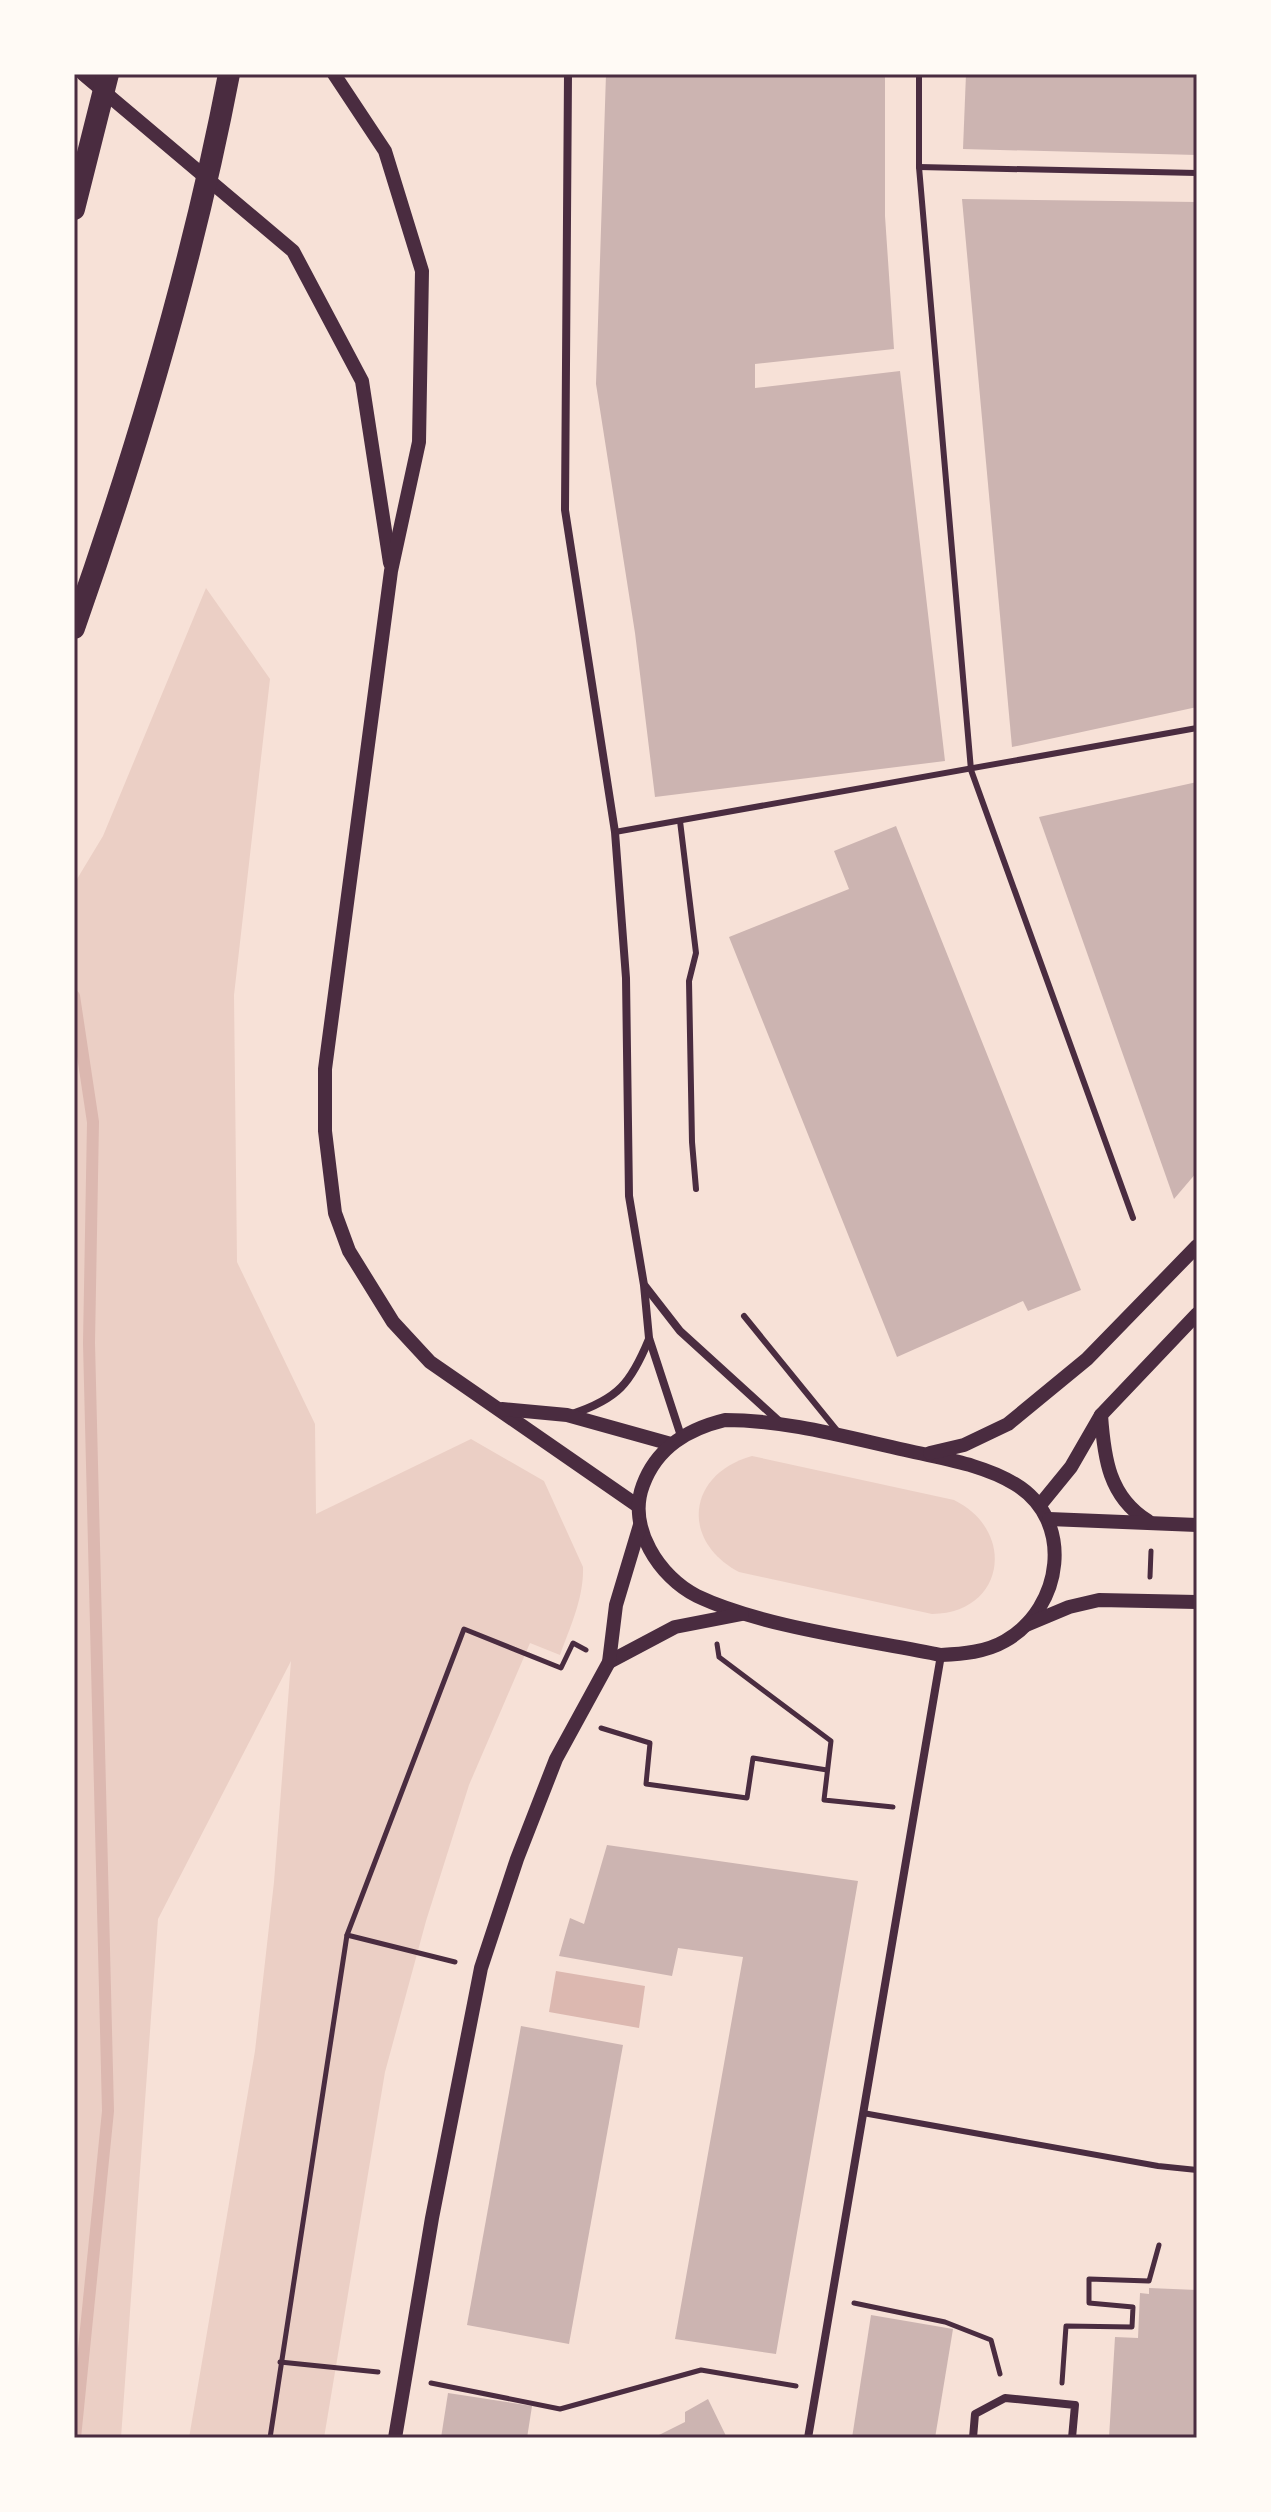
<svg xmlns="http://www.w3.org/2000/svg" width="1271" height="2512" viewBox="0 0 1271 2512" font-family="Arial,sans-serif">
  <style>
    .green { fill: #ebcfc5 }
    .water { fill: #dcb8b0 }
    .lines { fill: none; stroke-linecap: round; stroke-linejoin: round }
    .stream { stroke: #dcb8b0; stroke-width: 12 }
    .building { fill: #ccb4b1 }
    .path { stroke: #4a2c40; stroke-width: 5 }
    .service { stroke: #4a2c40; stroke-width: 6 }
    .minor { stroke: #4a2c40; stroke-width: 8 }
    .tertiary { stroke: #4a2c40; stroke-width: 14 }
    .trunk { stroke: #4a2c40; stroke-width: 22 }
    .neatline { fill: none; stroke: #4a2c40; stroke-width: 3 }
  </style>
  <rect width="100%" height="100%" fill="#f7e1d7"/>
  <g class="green">
    <path d="M206,588l64,91 -36,316 3,267 78,162 1,90 155,-75 73,42 39,86c1,31 -13,60 -23,88l-30,-12 -61,142 -43,136 -41,151 -61,366h-135l66,-387 19,-169 17,-221 -133,258 -37,519h-47v-1554l29,-48z"/>
    <path d="M752,1456l202,44c63,31 51,113 -22,114l-193,-42c-59,-31 -52,-98 13,-116z"/>
  </g>
  <path class="water" d="M556,1971l89,15 -6,42 -90,-16z"/>
  <g class="lines">
    <path class="stream" d="M74,996l19,126 -4,221 19,768 -33,327"/>
  </g>
  <g class="building">
    <path d="M606,74h279v142l9,133 -139,15v24l145,-17 45,390 -290,36 -20,-164 -39,-249z"/>
    <path d="M966,74h231v81l-234,-6z"/>
    <path d="M962,199l235,3v505l-185,40z"/>
    <path d="M1197,782v390l-23,27 -135,-382z"/>
    <path d="M896,826l185,464 -53,21 -5,-10 -126,56 -168,-420 120,-48 -15,-38z"/>
    <path d="M607,1845l251,36 -82,473 -101,-15 68,-382 -65,-9 -6,28 -113,-20 11,-38 14,6z"/>
    <path d="M521,2026l102,19 -54,299 -102,-19z"/>
    <path d="M1149,2288l48,2v148h-88l6,-101 23,1 2,-45 9,1z"/>
    <path d="M871,2315l82,14 -18,109h-83z"/>
    <path d="M448,2393l84,13 -5,32h-86z"/>
    <path d="M708,2399l19,39h-74l32,-16v-10z"/>
  </g>
  <g class="lines">
    <g class="path">
      <path d="M1150,1577l1,-26"/>
      <path d="M717,1644l2,13 112,84 -7,59 69,7"/>
      <path d="M601,1728l49,15 -4,41 101,14 6,-40 74,12"/>
      <path d="M347,1935l108,27"/>
      <path d="M854,2303l91,19 46,18 9,34"/>
      <path d="M280,2362l98,10"/>
      <path d="M431,2383l129,26 141,-39 95,16"/>
      <path d="M1062,2383l4,-57 66,1 1,-20 -44,-4v-24l60,2 10,-36"/>
      <path d="M270,2438l77,-503 117,-306 97,39 12,-25 13,7"/>
    </g>
    <g class="service">
      <path d="M919,74v93l52,603 162,448"/>
      <path d="M919,167l278,6"/>
      <path d="M680,821l16,132 -7,28 3,161 4,47"/>
      <path d="M615,832l582,-104"/>
      <path d="M744,1316l95,117"/>
      <path d="M863,2113l295,53 39,4"/>
    </g>
    <g class="minor">
      <path d="M568,74l-3,436 50,322 11,146 3,218 15,89 5,53 32,98"/>
      <path d="M645,1286l35,45 101,92"/>
      <path d="M572,1414c46,-15 59,-31 77,-75"/>
      <path d="M808,2438l133,-783"/>
      <path d="M973,2438l2,-24 30,-16 70,7 -3,33"/>
    </g>
    <g class="tertiary">
      <path d="M83,74l210,177 69,130 28,182"/>
      <path d="M334,74l51,77 37,120 -3,171 -28,129 -66,498v62l10,82 14,38 44,71 37,40 208,144"/>
      <path d="M502,1409l65,6 104,29"/>
      <path d="M1101,1415c3,43 8,82 47,106"/>
      <path d="M725,1420c61,0 121,17 180,30 38,9 77,14 110,34 60,36 48,124 -10,157 -19,11 -42,13 -64,14 -73,-15 -179,-28 -244,-59 -38,-19 -70,-69 -54,-111 14,-38 45,-56 82,-65z"/>
      <path d="M930,1453l34,-8 44,-21 79,-65 110,-113"/>
      <path d="M1040,1505l31,-38 30,-52 96,-101"/>
      <path d="M1049,1519l148,6"/>
      <path d="M1026,1625l43,-18 30,-7 98,2"/>
      <path d="M609,1662l66,-35 67,-13"/>
      <path d="M395,2438l37,-220 49,-250 36,-109 39,-100 53,-97 7,-57 24,-80"/>
    </g>
    <g class="trunk">
      <path d="M74,209l34,-135"/>
      <path d="M74,628c64,-181 119,-366 155,-554"/>
    </g>
  </g>
  <rect width="1271" height="2512" fill="none" stroke="#fffaf5" stroke-width="152"/>
  <rect x="76" y="76" width="1119" height="2360" class="neatline"/>
</svg>
